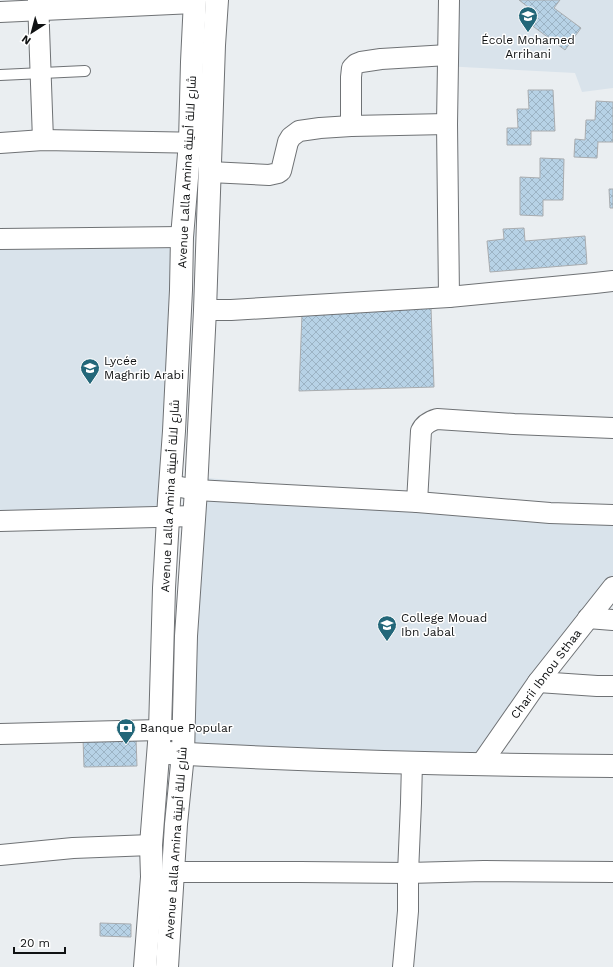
<svg xmlns="http://www.w3.org/2000/svg" width="613" height="967" viewBox="0 0 613 967" font-family="'Work Sans',Cairo,sans-serif">
  <style>
    .built { fill: #d9e3eb }
    .building { fill: url(#building-cross-hatch); stroke: #a9acaf }
    .lines { fill: none; stroke-linecap: round; stroke-linejoin: round }
    .service-casing { stroke: #6f7275; stroke-width: 12 }
    .minor-casing { stroke: #6f7275; stroke-width: 22 }
    .tertiary-casing { stroke: #6f7275; stroke-width: 24 }
    .service { stroke: #fff; stroke-width: 10 }
    .minor { stroke: #fff; stroke-width: 20 }
    .tertiary { stroke: #fff; stroke-width: 22 }
    .labels { text-anchor: middle; dominant-baseline: central; stroke-width: 3; stroke-linejoin: round; paint-order: stroke }
    .poi-label { font-size: 12px; fill: #101213; stroke: #fff; text-anchor: start }
    .street-label { font-size: 12px; fill: #101213; stroke: #fff }
  </style>
  <defs>
    <pattern id="building-cross-hatch" width="8" height="8" patternUnits="userSpaceOnUse"><rect width="8" height="8" fill="#b7d2e6"/><path d="M0 0l8 8M0 8l8-8" fill="none" stroke="#9cb3c4"/></pattern>
  </defs>
  <rect width="100%" height="100%" fill="#eaeef1"/>
  <g class="built">
    <path d="M442,0h171v88l-31,4 -7,-19 -132,-7z"/>
    <path d="M195,231l-2,26 -25,257 -168,-2v-279z"/>
    <path d="M208,478l405,38v80l-130,164 -293,-9z"/>
  </g>
  <g class="building">
    <path d="M519,0h41l-6,8 27,20 -16,22 -35,-26 7,-10z"/>
    <path d="M528,90h25l2,41h-24v14h-24v-17h11l-1,-19h12z"/>
    <path d="M596,101l17,1v40h-15l-1,16 -23,-1 1,-18 10,1 1,-20h9z"/>
    <path d="M540,158l24,1 -1,41h-20v16l-23,-1v-38l20,1z"/>
    <path d="M609,189h4v19h-3z"/>
    <path d="M524,228l1,13 60,-5 2,28 -97,8 -3,-31 17,-2 -1,-10z"/>
    <path d="M431,308l3,79 -135,4 3,-77z"/>
    <path d="M136,738l1,28 -53,1 -1,-28z"/>
    <path d="M100,923l31,1v13l-31,-1z"/>
  </g>
  <g class="lines">
    <g class="service-casing">
      <path id="service" d="M0,75l85,-4"/>
    </g>
    <g class="minor-casing">
      <g id="minor">
        <path d="M38,0l5,140"/>
        <path d="M0,12l194,-9"/>
        <path d="M351,126v-49l1,-9 4,-4 5,-2 20,-3 67,-4"/>
        <path d="M0,143l43,-3 163,3"/>
        <path d="M210,172l59,3 9,-2 3,-2 7,-29 3,-5 8,-6 21,-3 31,-2 96,-2"/>
        <path d="M0,239l182,-2"/>
        <path d="M449,297l-2,-173 2,-124"/>
        <path d="M205,310h26l218,-13 146,-14 18,-2"/>
        <path d="M170,485l26,5 221,12 133,11 63,2"/>
        <path d="M417,502l4,-71c3,-7 9,-10 16,-12l77,5 99,4"/>
        <path d="M0,521l195,-5"/>
        <path d="M588,618l25,2"/>
        <path d="M538,682l59,4h16"/>
        <path d="M0,734l160,-4h24"/>
        <path d="M481,764l57,-82 75,-95"/>
        <path d="M0,855l73,-7 78,-3"/>
        <path d="M173,872h127l108,1 76,-2 129,1"/>
        <path d="M403,967l5,-56v-38l3,-70 1,-41"/>
      </g>
    </g>
    <g class="tertiary-casing">
      <g id="tertiary">
        <path d="M168,753c148,8 297,12 445,13"/>
        <path d="M145,967l7,-90 -1,-32 9,-115 4,-142 5,-87 5,-70 7,-141 1,-53 8,-95 2,-80 3,-62"/>
        <path d="M167,967l9,-143 7,-70 3,-118 10,-146 9,-180 9,-265 3,-45"/>
      </g>
    </g>
    <use href="#service" class="service"/>
    <use href="#minor" class="minor"/>
    <use href="#tertiary" class="tertiary"/>
  </g>
  <defs>
    <g id="school-pin" transform="scale(1)"><path d="M0 17L-7.5 6A9.5 9.5 0 1 1 7.5 6Z" fill="#236779" stroke="#fff"/><path d="M0-5L7-2L0 1L-7-2ZM-4 1L0 2.5L4 1V4Q0 6-4 4Z" fill="#fff"/></g>
    <g id="bank-pin" transform="scale(1)"><path d="M0 17L-7.5 6A9.5 9.5 0 1 1 7.5 6Z" fill="#236779" stroke="#fff"/><path d="M-6-4H6V4H-6ZM0-2.3a2.3 2.3 0 1 0 0 4.6a2.3 2.3 0 1 0 0-4.6Z" fill="#fff"/></g>
  </defs>
  <g fill-rule="evenodd">
    <use href="#school-pin" x="528" y="16"/>
    <use href="#school-pin" x="90" y="368"/>
    <use href="#school-pin" x="387" y="625"/>
    <use href="#bank-pin" x="126" y="728"/>
  </g>
  <g class="labels">
    <g class="poi-label">
      <text x="528" y="40" text-anchor="middle">École Mohamed<tspan x="528" dy="14">Arrihani</tspan></text>
      <text x="104" y="361">Lycée<tspan x="104" dy="14">Maghrib Arabi</tspan></text>
      <text x="401" y="618">College Mouad<tspan x="401" dy="14">Ibn Jabal</tspan></text>
      <text x="140" y="728">Banque Popular</text>
    </g>
    <g class="street-label">
      <text transform="translate(187 172) rotate(-87)">Avenue Lalla Amina شارع لالة أمينة</text>
      <text transform="translate(170 496) rotate(-87)">Avenue Lalla Amina شارع لالة أمينة</text>
      <text transform="translate(546 674) rotate(-53)">Charii Ibnou Sthaa</text>
      <text transform="translate(176 843) rotate(-86)">Avenue Lalla Amina شارع لالة أمينة</text>
    </g>
  </g>
  <g transform="translate(32 32) rotate(216)" stroke="#ffffff" stroke-width="3" paint-order="stroke">
  <path d="M0-3L7 15L0 10L-7 15Z" fill="#101213"/>
  <text y="-6" font-size="11" font-weight="bold" text-anchor="middle" fill="#101213">N</text>
  </g>
  <path d="M14 947v6h51v-6" fill="none" stroke="#101213" stroke-width="2"/>
  <text x="20" y="947" font-size="12" fill="#101213" stroke="#ffffff" stroke-width="3" paint-order="stroke">20 m</text>
</svg>
